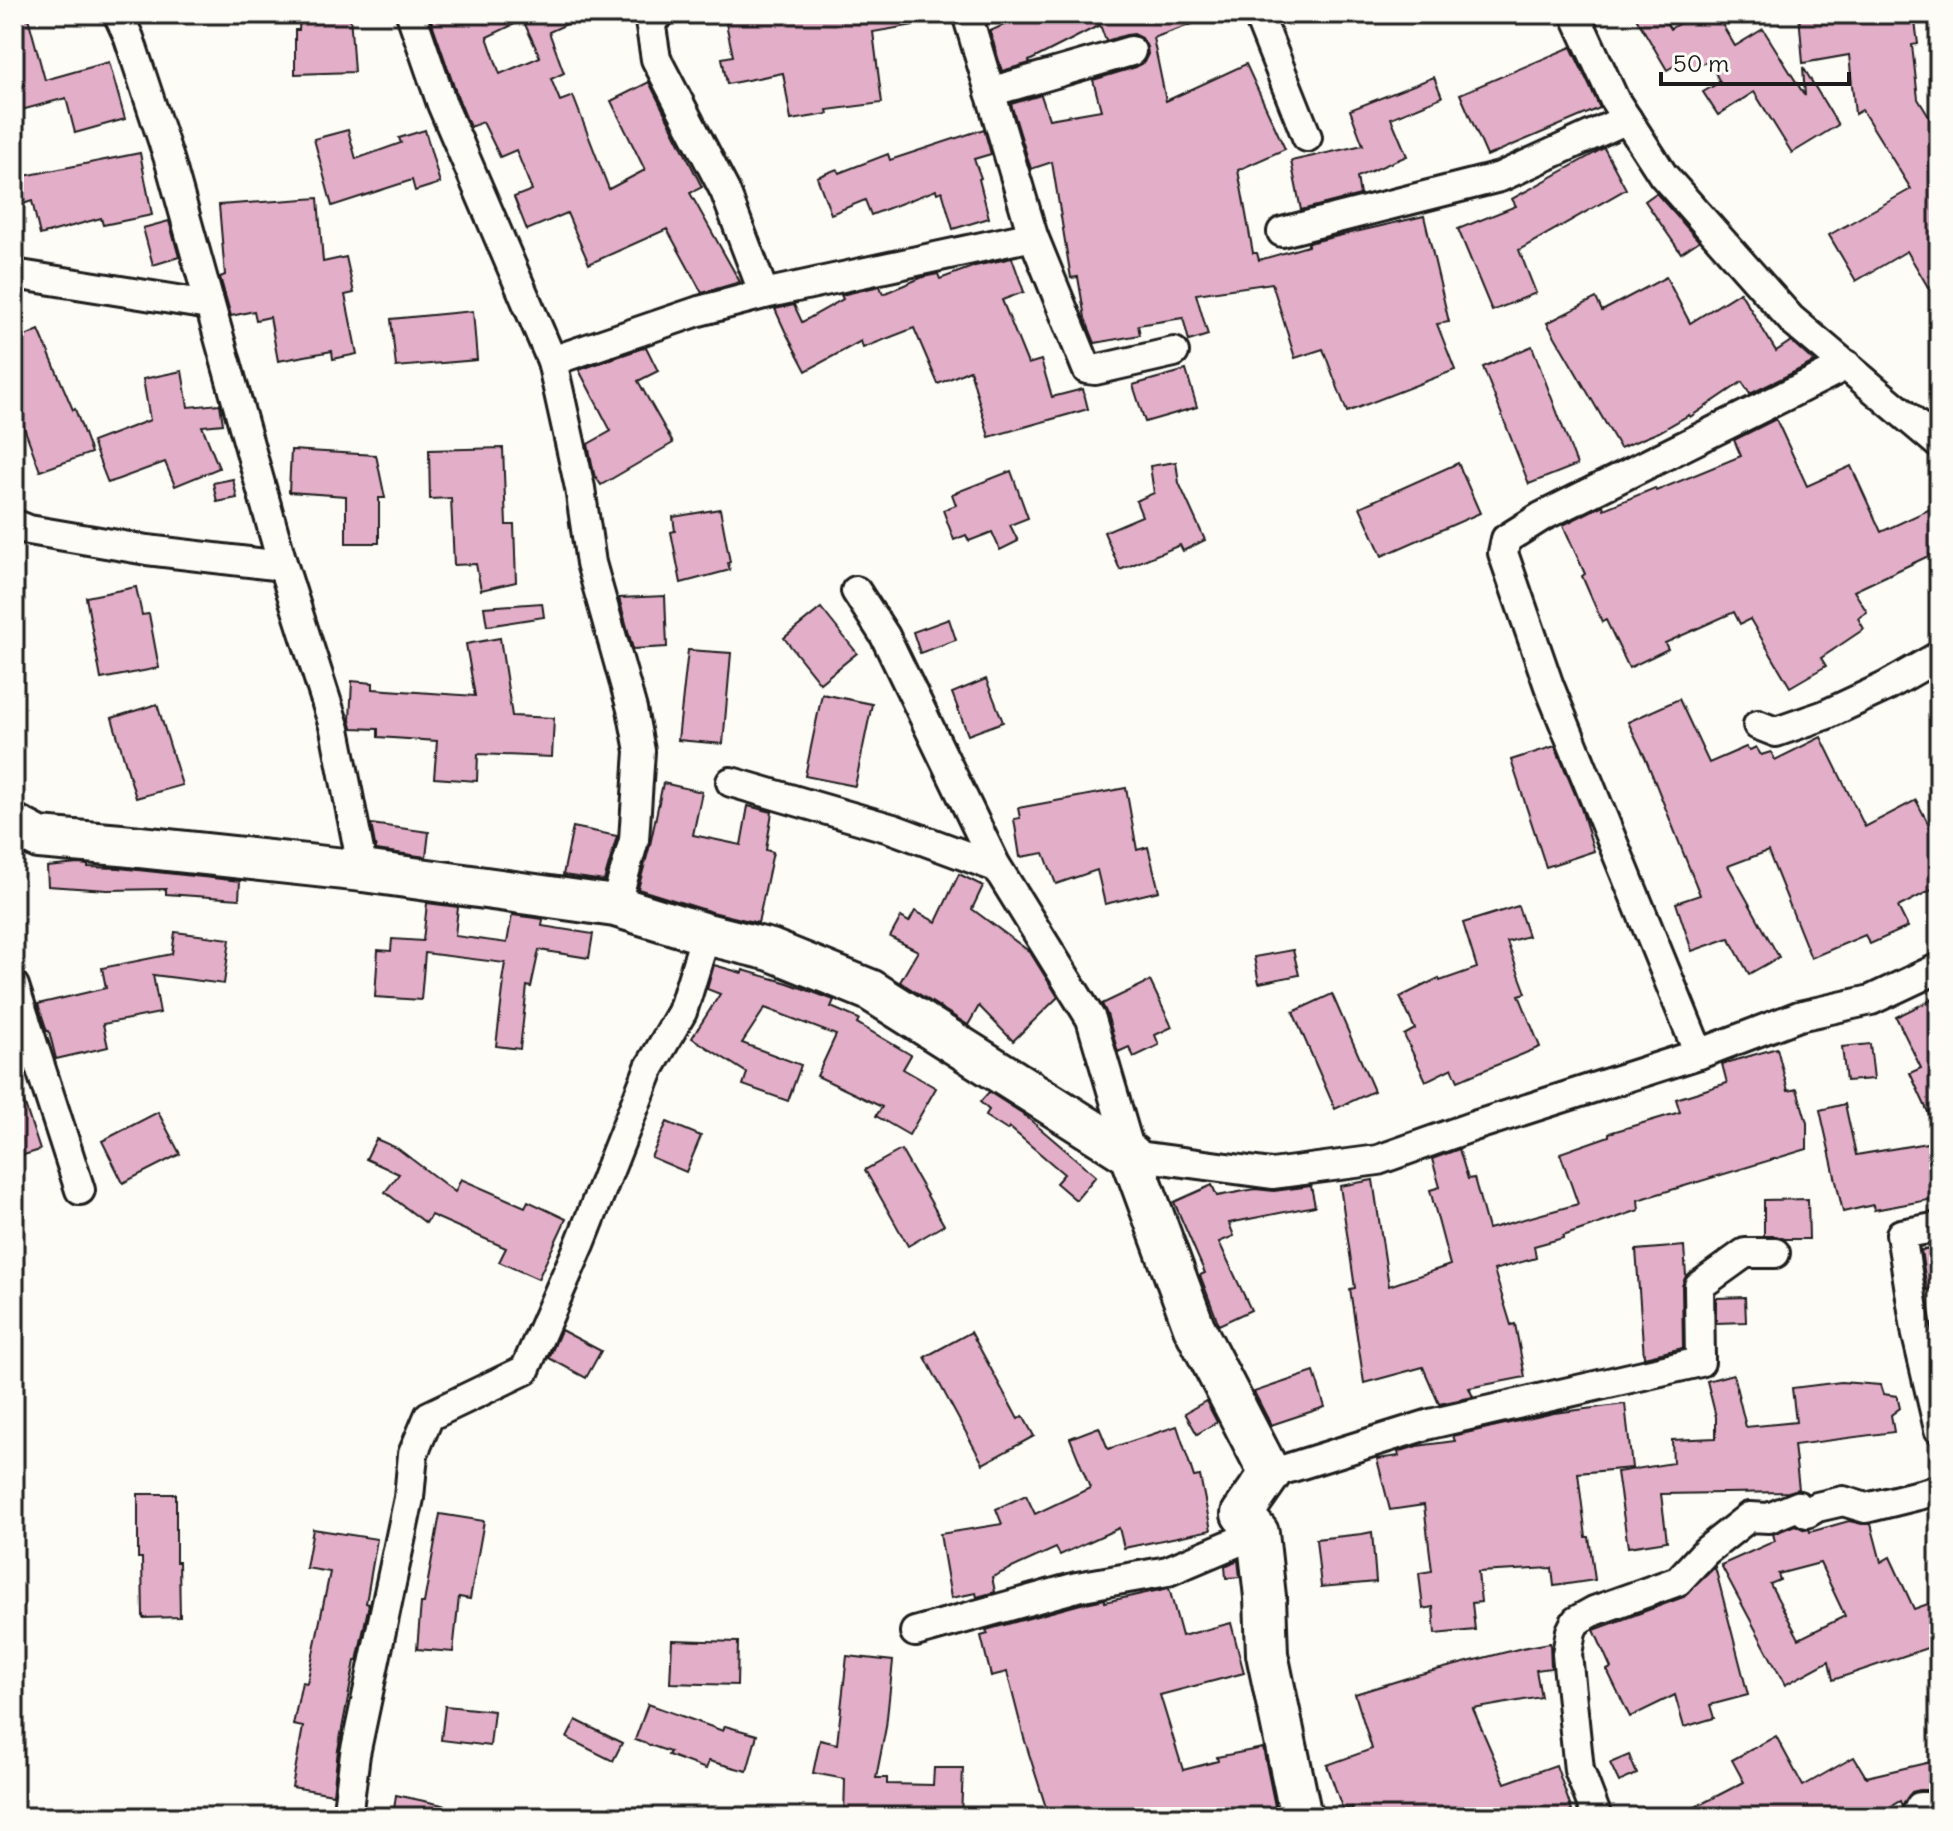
<svg xmlns="http://www.w3.org/2000/svg" width="1953" height="1831" viewBox="0 0 1953 1831" font-family="Delius,sans-serif">
  <style>
    .building { fill: #e3aec8; stroke: #1c1c1c; stroke-width: 2; fill-rule: evenodd }
    .lines { fill: none; stroke-linecap: round; stroke-linejoin: round }
    .street-casing { stroke: #1c1c1c; stroke-width: 34 }
    .secondary-casing { stroke: #1c1c1c; stroke-width: 46 }
    .street { stroke: #fdfcf7; stroke-width: 28 }
    .secondary { stroke: #fdfcf7; stroke-width: 40 }
  </style>
  <rect width="100%" height="100%" fill="#fdfcf7"/>
  <filter id="ink" filterUnits="userSpaceOnUse"><feTurbulence type="fractalNoise" baseFrequency=".0125" numOctaves="2"/><feDisplacementMap in="SourceGraphic" scale="16" xChannelSelector="R" yChannelSelector="G"/><feConvolveMatrix kernelMatrix="1 2 1 2 8 2 1 2 1" color-interpolation-filters="sRGB"/></filter>
  <g filter="url(#ink)">
    <g class="building">
      <path d="M14,14h13l18,66 64,-18 16,57 -50,14 -9,-35 -52,14z"/>
      <path d="M300,14h50l4,58 -59,2v-44h4z"/>
      <path d="M429,14h160l-40,18 15,41 -13,6 9,22 13,-5 36,93 36,-19 -34,-69 38,-19 53,105 -12,6 50,89 -38,11 -35,-64 -78,35 -22,-51 -40,17 -13,-33 18,-7 -16,-40 -16,7 -17,-35 -13,5 -12,-29zM523,20l17,37 -40,17 -13,-37z"/>
      <path d="M724,14h190v11l-41,7 9,71 -55,7 1,4 -37,6 -8,-47 -56,11 -5,-26 11,-2z"/>
      <path d="M1029,14h182l1,3 -59,21 13,63 80,-37 39,85 -47,21 15,83h4l2,7 49,-14v-3l116,-27 25,106 -12,2 18,46 -108,42 -24,-63 -28,9 -23,-75 -76,11 12,41 -19,6 -6,-23 -45,7 2,10 -45,8 -10,-25 -7,-41 -7,1 -19,-116 -21,7 -20,-65 30,-9 8,24 52,-9 -8,-30 43,-13 8,-5 4,-8 -1,-7 -5,-9 -8,-4 -8,1 -20,6 -6,-16 -71,36 1,2 -28,8 -12,-40z"/>
      <path d="M1634,14h27l9,15 25,-15h21l19,32 28,-17 42,67 -2,-29 35,58 -46,28 -38,-61 -36,23 -15,-23 17,-10 -11,-21 -19,8 -6,-9 -17,10z"/>
      <path d="M1799,14h115l4,30 -6,1 6,54 21,34v173l-32,-55 -51,30 -27,-46 82,-46 -49,-79 -7,4 -6,-59 -46,8z"/>
      <path d="M1571,47l29,61 -113,48 -27,-62z"/>
      <path d="M1434,77l8,20 -51,21 16,38 -50,21 3,18 -59,15 -10,-49 72,-16 -13,-35z"/>
      <path d="M984,129l7,25 -17,5 7,19 -2,1 10,39 -36,11 -11,-38 -5,2 -1,-3 -65,25 -6,-15 -34,14 -14,-37 20,-8 2,4 49,-19 2,6z"/>
      <path d="M348,130l8,29 45,-16 -2,-5 26,-8 15,53 -25,8 -3,-11 -80,26 -18,-67z"/>
      <path d="M1604,148l22,41 -107,61 17,43 -44,18 -34,-82 58,-23 -4,-7z"/>
      <path d="M140,153l12,62 -49,10 -2,-7 -61,17 -8,-34 -18,6v-29z"/>
      <path d="M1656,193l43,48 -18,12 -36,-52z"/>
      <path d="M318,198l5,64 23,-5 8,36 -9,2 12,59 -24,5 -1,-8 -54,10 -8,-44 -14,3 -2,-9 -23,5 -11,-39 5,-2 -6,-70z"/>
      <path d="M169,221l10,36 -26,8 -10,-37z"/>
      <path d="M1012,258l12,34 -22,8 26,64 13,-4 11,37 31,-8 5,20 -99,28 -19,-67 -32,14 -24,-56 -51,20 -2,-7 -55,30 -21,-40 -10,-22 19,-4 8,17 41,-23 -2,-4 39,-9 3,8 40,-17 15,-3 2,5 35,-13z"/>
      <path d="M1666,277l24,46 50,-31 36,59 15,-10 23,21 -64,32 -8,-12 -52,35 -1,-2 -30,17 -39,16 -73,-125 49,-25 6,13z"/>
      <path d="M473,311l4,49 -81,7 -5,-48z"/>
      <path d="M39,330l34,80 2,-1 16,44 -51,18 -26,-71v-59z"/>
      <path d="M1532,346l45,119 -48,19 -46,-117z"/>
      <path d="M646,347l12,24 -20,10 35,62 -72,42 -7,-11 -6,-30 23,-13 -32,-61z"/>
      <path d="M1186,370l11,37 -52,15 -12,-37z"/>
      <path d="M182,371l6,36 32,-3 3,20 -21,2 17,42 -44,18 -10,-24 -57,21 -16,-41 58,-22 -7,-41z"/>
      <path d="M1776,419l31,67 44,-20 30,66 58,-27v46l-85,40 13,21 -9,6 6,11 -43,29 5,8 -36,21 -40,-68 -10,5 -6,-12 -69,31 3,6 -39,19 -23,-48 -4,2 -20,-46 3,-2 -22,-49 40,-20 1,4 51,-21 1,3 85,-35 -7,-16z"/>
      <path d="M503,448l3,77h8l2,57 -35,8 -5,-26 -22,1 -3,-67 -21,1 -1,-49z"/>
      <path d="M291,450l85,5 9,43h-6v45h-33v-47l-57,-4z"/>
      <path d="M1176,462l3,21 26,57 -22,11 -3,-6 -60,25 -16,-38 38,-16 -6,-15 18,-8 -4,-27z"/>
      <path d="M1458,463l22,50 -98,43 -22,-49z"/>
      <path d="M1011,471l17,47 -18,7 8,16 -18,9 -8,-18 -23,9 -3,-6 -12,5 -11,-30 13,-5 -4,-11z"/>
      <path d="M233,479l4,19 -20,4 -4,-19z"/>
      <path d="M720,509l10,53 -2,1 2,7 -49,13 -10,-51 4,-1 -2,-14z"/>
      <path d="M136,587l6,28 7,-1 10,54 -58,11 -15,-82z"/>
      <path d="M665,596l2,51 -34,2 -14,-51z"/>
      <path d="M542,603l2,14 -57,9 -3,-19z"/>
      <path d="M821,608l36,45 -37,30 -36,-45z"/>
      <path d="M949,619l7,21 -36,13 -7,-21z"/>
      <path d="M500,638l12,78 42,2 -2,39 -74,-3 -1,27 -43,-3 3,-37 -59,-4v-8l-26,-1 -2,-8 2,-39 21,2v6l102,7 -9,-52z"/>
      <path d="M688,650l43,3 -8,91 -45,-4z"/>
      <path d="M986,679l17,43 -35,13 -16,-42z"/>
      <path d="M822,694l50,10 -17,82 -50,-10z"/>
      <path d="M1679,699l30,64 37,-16 4,3 6,-3 5,8 10,-3 4,8 46,-23 44,90 51,-27 23,44v42l-41,21 10,20 -38,17 -5,-9 -54,23 -43,-107 -40,15 51,91 -30,17 -20,-36 -37,13 -16,-48 24,-8 -55,-138 -17,-35z"/>
      <path d="M157,704l25,81 -46,13 -24,-80z"/>
      <path d="M1555,746l26,62 13,43 -48,16 -35,-107z"/>
      <path d="M663,783l39,9 -9,43 48,10 7,-39 24,6 -6,38 7,2 -15,71 -46,-11 -74,-23 12,-44z"/>
      <path d="M1126,788l11,62 11,-3 11,44 -54,13 -8,-34 -41,14 -12,-31 -24,4 -6,-38 6,-1 -2,-10z"/>
      <path d="M371,824l58,8 -3,25 -50,-7z"/>
      <path d="M573,827l44,9 -13,45 -41,-6z"/>
      <path d="M78,864l10,1v2l31,1 121,13 -1,18 -73,-5v-5l-59,1 -59,-4 -1,-19z"/>
      <path d="M959,874l24,12 -11,23 58,43 28,45 -45,44 -34,-35 -11,19 -68,-43 18,-31 -28,-14 11,-20 8,5 6,-11 21,11z"/>
      <path d="M427,903l31,4 -3,29 52,7 5,-28 31,4 -1,7 51,8 -4,24 -50,-8 -8,37 -4,-1 -7,63 -24,-3 8,-65h-2l3,-18 -80,-10 -4,47 -46,-3 3,-47 13,1 1,-12 31,2z"/>
      <path d="M1518,906l10,30 -21,6 19,51 -7,2 21,52 -82,34 -6,-13 -26,13 -22,-46 11,-6 -15,-32 39,-19 1,3 37,-13 -14,-45z"/>
      <path d="M175,932l55,7 -6,45 -71,-9 7,38 -57,11 5,23 -52,12 -7,-28h-2l-9,-27 68,-16 -4,-20 70,-14z"/>
      <path d="M1293,950l6,25 -40,8 -5,-26z"/>
      <path d="M714,965l28,8 1,-3 45,13 46,17 -3,7 28,12 -2,4 54,32 -8,14 33,19 -27,47 -33,-19 6,-9 -65,-31 19,-41 -71,-27 -23,35 59,22 -13,36 -45,-16 4,-12 -55,-35 28,-44 -13,-5z"/>
      <path d="M1150,981l22,46 -17,8 4,10 -25,12 -5,-10 -11,5 -11,-38 -5,-10z"/>
      <path d="M1332,994l42,97 -39,18 -42,-97z"/>
      <path d="M1939,996v140l-29,-63 11,-5 -25,-51z"/>
      <path d="M1870,1044l4,35 -28,2 -4,-34z"/>
      <path d="M1777,1048l11,43 9,-2 10,34v26l-169,51 1,10 -76,26v2l-29,8 2,12 -42,12 17,55 4,-1 10,53 -56,11 4,9 -34,7 -16,-37 -59,16 -14,-94 5,-1 -15,-102 33,-6 16,106 61,-21 -20,-75 10,-3 -8,-28 27,-10 9,30 6,-1 14,51 90,-25 -18,-51 49,-17v-3l71,-21 -4,-13 51,-16 -5,-19z"/>
      <path d="M14,1084h4l22,66 -26,8z"/>
      <path d="M989,1092l33,21 74,63 -20,24 -20,-17 8,-9 -55,-47 -2,3 -22,-14 4,-6 -9,-8z"/>
      <path d="M1845,1104l11,51 83,-14v57l-65,12 -1,-5 -30,7 -23,-102z"/>
      <path d="M158,1112l22,42 -57,29 -21,-42z"/>
      <path d="M667,1122l34,14 -15,36 -35,-15z"/>
      <path d="M376,1139l21,9 58,44 6,-13 64,28 3,-6 38,18 -28,60 -39,-17 7,-14 -75,-33 -5,8 -41,-31 14,-18 -33,-15z"/>
      <path d="M901,1150l43,75 -36,21 -43,-76z"/>
      <path d="M1212,1185l5,11 38,-7 19,2 37,-5 4,20 -86,17 5,13 -15,6 32,68 -32,15 -19,-50 5,-2 -31,-71z"/>
      <path d="M1808,1199l1,40h-24l-9,-3h-12v-36z"/>
      <path d="M1684,1246l2,30 -4,10 1,62 -39,9 -8,-107z"/>
      <path d="M1939,1248v40l-12,2 -6,-40z"/>
      <path d="M1745,1297l1,25 -30,1v-25z"/>
      <path d="M561,1330l40,21 -15,27 -37,-20z"/>
      <path d="M971,1332l47,87 5,-3 11,20 -51,28 -58,-107z"/>
      <path d="M1314,1372l11,35 -54,18 -17,-33z"/>
      <path d="M1733,1374l13,53 50,-5 -4,-34 49,-6 39,3 3,9 14,2 3,12 -9,7 3,17 -100,13 5,44 -11,3 -127,2 6,47 -39,6 -11,-75 56,-9 -1,-23 44,-2v-21l-9,-36z"/>
      <path d="M1206,1401l11,21 -20,12 -12,-21z"/>
      <path d="M1625,1404l7,64 -54,5 8,64h3l6,43 -41,6 -2,-18 -74,4 3,30 -9,1 3,27 -40,4 -2,-27 -10,2 -4,-36 13,-2 -8,-66 -34,5 -13,-51 22,-3 -1,-4 19,-6 38,-5 -2,-5 101,-23z"/>
      <path d="M1177,1426l17,51 6,-1 11,54 -87,18 -5,-20 -59,27 -4,-7 -64,29 3,15 -18,5 -1,-4 -25,5 -11,-64 62,-10 -6,-15 30,-14 9,19 55,-26 -20,-50 29,-11 9,22z"/>
      <path d="M138,1494h38v68h3l1,55 -37,1 -1,-60h-4z"/>
      <path d="M440,1514l44,7 -14,78 -11,-2 -6,55 -36,-3 4,-46h3z"/>
      <path d="M1849,1521l13,3h9l10,38 9,-5 24,52 25,-9v44l-106,36 -4,-19 -44,24 -64,-120 54,-24 -2,-7 22,-9 10,5 4,-1 1,3zM1820,1563l25,53 -46,23 -29,-55 10,-4 -2,-6z"/>
      <path d="M313,1529l64,10 -11,64 3,1 -12,57h-2l-17,89 -5,44 -41,-7 11,-60 -10,-2 9,-43 5,1 23,-111 -24,-4z"/>
      <path d="M1372,1532l4,50 -55,5 -5,-48 46,-5z"/>
      <path d="M1238,1560l2,17 -14,1 -1,-12z"/>
      <path d="M1715,1567l33,128 -38,10 4,13 -30,9 -9,-32 -45,22 -23,-47 4,-2 -17,-38 90,-33z"/>
      <path d="M1169,1588l13,48 49,-13 13,50 -84,22 23,75 35,-9 -1,-4 46,-9 14,68 -228,1 -25,-79 -17,-66 -16,4 -10,-40 7,-2 -2,-4 95,-26 24,-5v3z"/>
      <path d="M672,1640l66,2 -1,43 -67,-2z"/>
      <path d="M1550,1643l1,25 -15,2 5,27 -68,12 32,74 51,-18 16,46 -17,6h-201l-2,-10 -9,3 -16,-45 45,-16 -17,-55 62,-19 105,-27z"/>
      <path d="M847,1656l46,5 -7,66 -10,51h11v6l46,1 1,-17h29l-2,49h-117l1,-38 -32,-6 7,-33 17,4z"/>
      <path d="M648,1704l75,27 2,-5 32,9 -10,36 -38,-10 -3,8 -38,-14 2,-3 -35,-12z"/>
      <path d="M445,1706l49,5 -4,35 -49,-6z"/>
      <path d="M576,1720l46,23 -9,18 -46,-23z"/>
      <path d="M1776,1736l27,50 51,-29 12,20 73,-17v30h-19l-8,2 -10,14 -2,-5 -28,16h-196l68,-35 -12,-22z"/>
      <path d="M1629,1755l8,19 -18,8 -9,-19z"/>
      <path d="M396,1795l61,13 -1,9h-63z"/>
    </g>
    <g class="lines">
      <g class="street-casing">
        <g id="street">
          <path d="M118,14l11,24 41,124 113,404 52,163 28,142"/>
          <path d="M411,14l31,90 110,257 28,127 11,75 41,146 8,42 -6,89 -19,66"/>
          <path d="M660,14l-10,7 6,38 69,132 39,103"/>
          <path d="M967,14l66,222 54,133 8,1 79,-18"/>
          <path d="M1258,14l49,123"/>
          <path d="M1575,14l39,85 49,76 128,144 148,125"/>
          <path d="M990,92l141,-41"/>
          <path d="M1282,232l218,-55 127,-58"/>
          <path d="M14,274l195,31"/>
          <path d="M552,361l147,-50 65,-17 269,-58"/>
          <path d="M14,524l15,6 118,20 136,16"/>
          <path d="M856,591l29,45 110,228 96,155 40,136 141,19 106,-14 96,-34 225,-72 100,-38 72,-16 68,-32"/>
          <path d="M1758,725l18,7 49,-17 60,-28 54,-31"/>
          <path d="M731,782l162,47 103,38"/>
          <path d="M14,986l66,204"/>
          <path d="M1699,1054l-150,-368 -46,-133 3,-14 35,-22 306,-152"/>
          <path d="M1939,1227l-38,7 16,101 22,94"/>
          <path d="M1270,1474l160,-50 270,-62 -1,-76 46,-33h30"/>
          <path d="M915,1632l162,-45 91,-16 90,-38"/>
          <path d="M347,1817l8,-63 54,-256 4,-44 16,-38 96,-46 55,-126 70,-177 32,-55 24,-78"/>
          <path d="M1597,1817l-18,-47 -12,-116 4,-23 5,-10 18,-10 84,-30 28,-30 43,-34 20,1 29,-12 9,7 10,-6 26,-6 23,7 73,-18"/>
          <path d="M1915,1817l5,-10h19"/>
        </g>
      </g>
      <g class="secondary-casing">
        <path id="secondary" d="M14,825l25,13 82,7 242,26 252,35 91,28 65,16 99,40 261,165 63,172 76,147 -28,40 16,19 7,64 2,57 34,163"/>
      </g>
      <use href="#street" class="street"/>
      <use href="#secondary" class="secondary"/>
    </g>
  </g>
  <rect width="1953" height="1831" fill="none" stroke="#fdfcf7" stroke-width="48"/>
  <rect x="24" y="24" width="1905" height="1783" fill="none" stroke="#1c1c1c" stroke-width="3" filter="url(#ink)"/>
  <path d="M1661 72v12h188v-12" fill="none" stroke="#1c1c1c" stroke-width="4"/>
  <text x="1673" y="72" font-size="24" fill="#1c1c1c" stroke="#fdfcf7" stroke-width="6" paint-order="stroke">50 m</text>
</svg>
